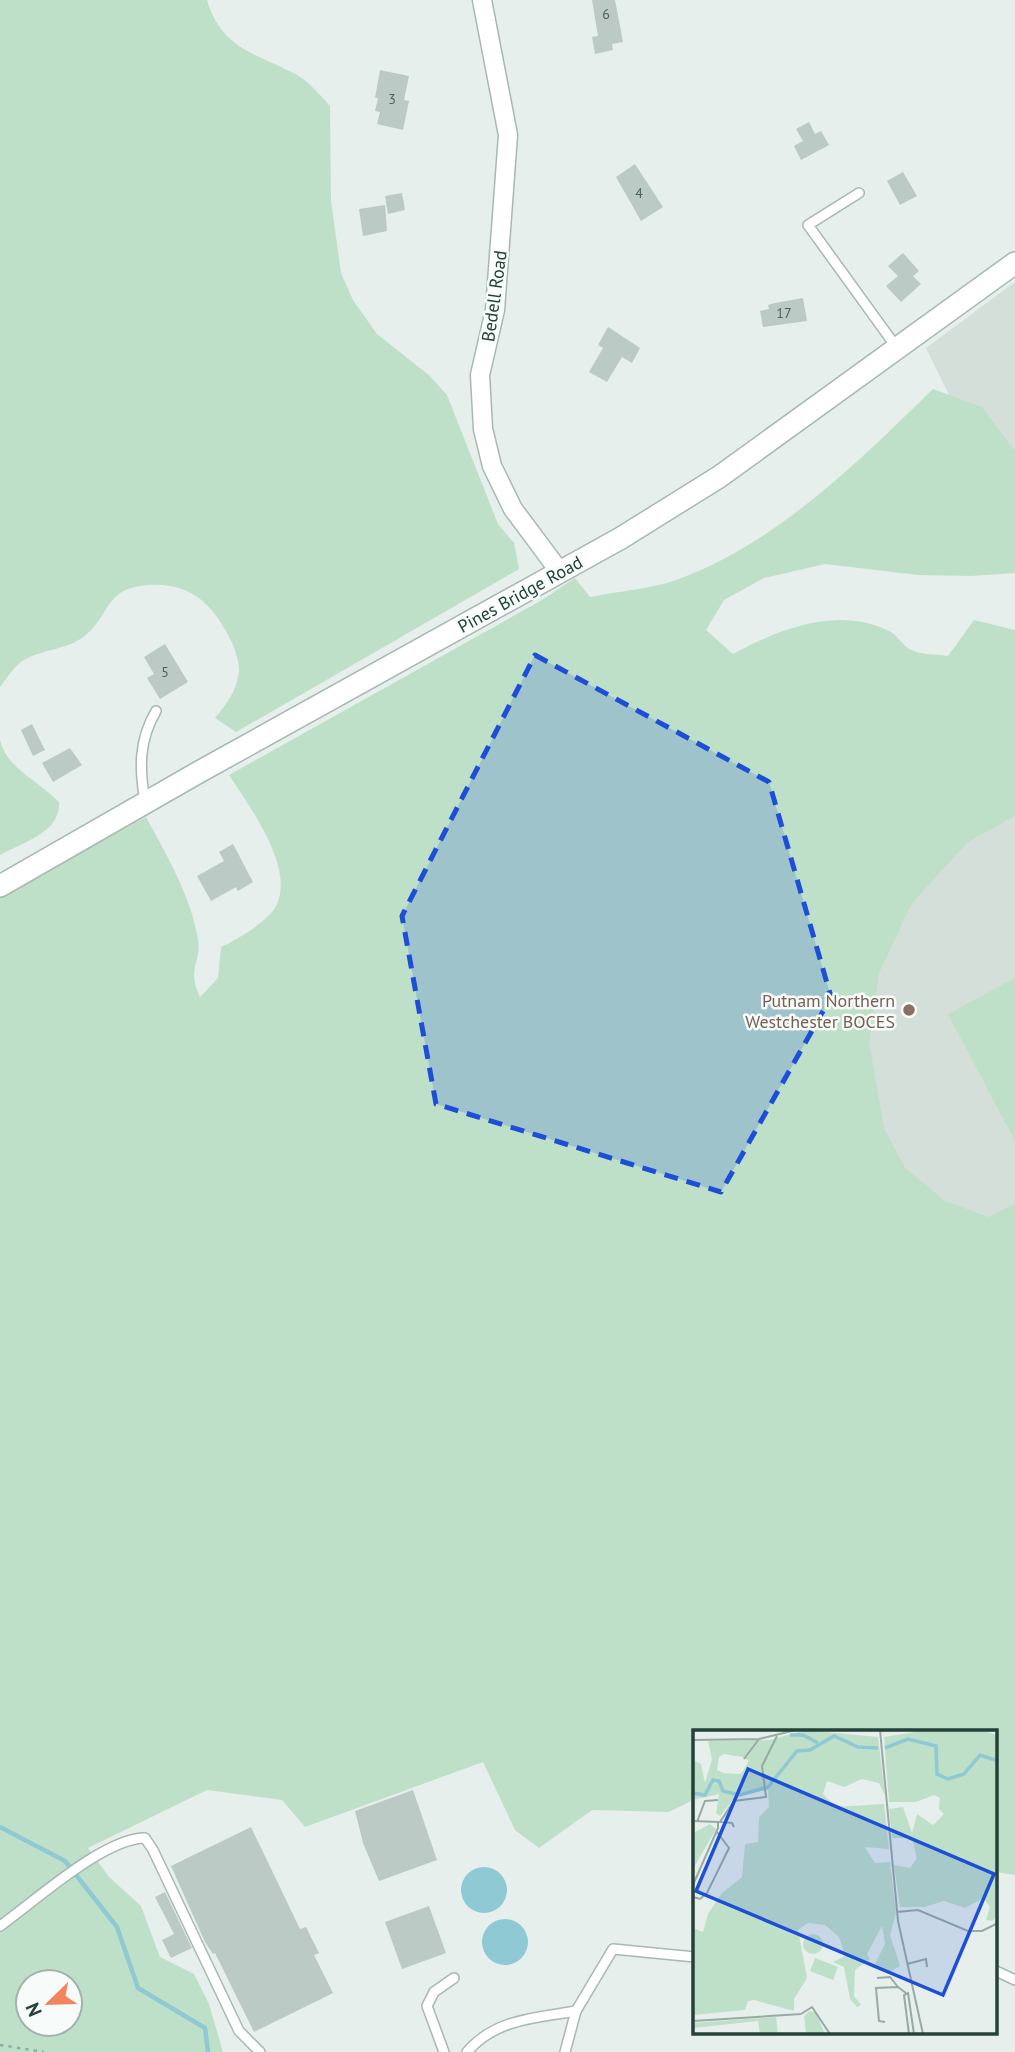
<svg xmlns="http://www.w3.org/2000/svg" width="1015" height="2052" viewBox="0 0 1015 2052" font-family="'PT Sans',sans-serif">
  <style>
    .built { fill: #d4dfda }
    .green { fill: #bfe0c8; fill-rule: evenodd }
    .water { fill: #8ec9d4 }
    .lines { fill: none; stroke-linecap: round; stroke-linejoin: round }
    .stream { stroke: #8ec9d4; stroke-width: 4.5 }
    .building { fill: #bbcac4 }
    .service-casing { stroke: #a8b8b2; stroke-width: 12 }
    .minor-casing { stroke: #a8b8b2; stroke-width: 21 }
    .tertiary-casing { stroke: #a8b8b2; stroke-width: 24 }
    .path { stroke: #86b3a5; stroke-width: 2.5; stroke-dasharray: 3.5 5; stroke-linecap: butt }
    .service { stroke: #fff; stroke-width: 9 }
    .minor { stroke: #fff; stroke-width: 18 }
    .tertiary { stroke: #fff; stroke-width: 21 }
    .marked { fill: #1d4ed8; fill-opacity: 0.2; stroke: #1d4ed8; stroke-width: 5; stroke-dasharray: 14 9; stroke-linejoin: round }
    .education-dot { fill: #8d6e63; stroke: #f7fbf9; stroke-width: 2.5 }
    .labels { text-anchor: middle; dominant-baseline: central; stroke-width: 5; stroke-linejoin: round; paint-order: stroke }
    .number-label { font-size: 14px; fill: #4a645c }
    .street-label { font-size: 18px; fill: #24423a; stroke: #f7fbf9 }
    .education-label { font-size: 18px; fill: #785e54; stroke: #f7fbf9; text-anchor: end }
    .inset-river { fill: none; stroke: #8ec9d4; stroke-width: 3.5 }
    .inset-road { fill: none; stroke: #98aaa4; stroke-width: 2 }
    .view { fill: #1d4ed8; fill-opacity: 0.15; stroke: #1d4ed8; stroke-width: 3.5 }
    .inset-edge { fill: none; stroke: #24423a; stroke-width: 3.5 }
  </style>
  <rect width="100%" height="100%" fill="#e6efeb"/>
  <g class="built">
    <path d="M1015,282v247l-89,-181z"/>
    <path d="M1015,781v454l-111,68 -95,-404z"/>
  </g>
  <g class="green">
    <path d="M0,0h207c15,51 51,53 92,76 11,7 22,20 31,30l1,95 10,72 12,27 24,34 53,42 17,19 51,129 16,19 5,26 -283,163 -21,-14c12,-15 22,-27 24,-47 0,-11 -5,-26 -11,-36 -17,-33 -40,-53 -80,-50 -41,3 -36,24 -59,47 -18,19 -48,16 -68,30 -8,6 -15,17 -21,25z"/>
    <path d="M933,389l49,18 33,44v122l-44,3 -53,-1 -93,-11 -61,14 -40,22 -18,30 27,24c47,-25 106,-49 158,-22 7,4 12,14 20,18 10,5 26,4 37,6l26,-36 41,10v186l-47,26 -56,61 -33,70 -10,69 15,86 21,40 39,32 44,17 27,-13v671l-19,-3v-140h-301v67l-26,13 -77,-2 -53,38 -24,-18 -32,-68 -178,65 -23,-27 -75,-10 -119,58 21,29 32,29 19,51 34,17 15,30 14,48h-223v-1156l146,-79c20,37 45,79 52,122 4,23 -12,29 2,58l18,-19 3,-31c15,-7 47,-25 55,-41 20,-38 -27,-100 -47,-131l313,-175 33,-22 15,19c29,-6 62,-8 89,-18 99,-37 179,-117 254,-190zM28,1982h42v42h-42z"/>
    <path d="M0,740c6,28 40,42 59,62 2,30 -35,40 -59,53z"/>
    <path d="M1015,978v163l-67,-127z"/>
  </g>
  <g class="water">
    <circle cx="484" cy="1890" r="23"/>
    <circle cx="505" cy="1942" r="23"/>
  </g>
  <g class="lines">
    <path class="stream" d="M0,1827l65,34 52,66 21,61 67,40 3,24"/>
  </g>
  <g class="building">
    <path d="M592,0h23l8,42 -11,2 1,6 -18,4 -3,-17 6,-1z"/>
    <path d="M380,70l29,6 -5,24 5,1 -6,29 -26,-6 3,-12 -5,-1 3,-13h-3z"/>
    <path d="M809,122l6,12 6,-3 8,14 -28,15 -7,-14 9,-5 -7,-12z"/>
    <path d="M635,164l28,43 -22,14 -25,-44z"/>
    <path d="M903,172l14,24 -17,9 -13,-24z"/>
    <path d="M402,193l3,17 -17,4 -3,-18z"/>
    <path d="M385,205l2,26 -24,5 -4,-27z"/>
    <path d="M903,253l16,18 -6,5 8,8 -20,18 -15,-16 12,-10 -10,-10z"/>
    <path d="M803,298l4,23 -44,6 -3,-16 9,-2 -1,-4 7,-2z"/>
    <path d="M608,327l32,21 -8,15 -10,-6 -15,25 -18,-10 14,-24 -5,-3z"/>
    <path d="M165,644l23,38 -28,17 -13,-21 7,-4 -10,-17z"/>
    <path d="M32,724l13,26 -12,6 -12,-26z"/>
    <path d="M70,748l12,17 -29,17 -11,-19z"/>
    <path d="M233,844l20,38 -15,9 -2,-4 -25,14 -14,-25 27,-15 -5,-9z"/>
    <path d="M413,1790l24,70 -58,21 -16,-38 -8,-32z"/>
    <path d="M251,1827l49,102 6,-2 13,26 -5,2 19,38 -79,39 -39,-79 -2,1 -8,-12 -34,-76z"/>
    <path d="M165,1892l27,56 -21,10 -9,-18 12,-6 -19,-37z"/>
    <path d="M429,1906l17,47 -44,16 -17,-47z"/>
  </g>
  <g class="lines">
    <g class="service-casing">
      <g id="service">
        <path d="M859,193l-51,32 89,123"/>
        <path d="M145,801c-6,-33 -6,-61 11,-90"/>
        <path d="M0,1926c35,-25 104,-88 145,-88l8,12 86,181 21,21"/>
        <path d="M996,1971l19,9"/>
        <path d="M444,2052l-17,-46 7,-14 20,-14"/>
        <path d="M467,2052c28,-33 68,-34 109,-41"/>
        <path d="M565,2052l11,-41 37,-62 82,8"/>
      </g>
    </g>
    <g class="minor-casing">
      <path id="minor" d="M482,0l26,135 -13,175 -15,65 3,54 9,37 21,43 47,63"/>
    </g>
    <g class="tertiary-casing">
      <path id="tertiary" d="M0,886l199,-114 422,-234 98,-61 296,-214"/>
    </g>
    <path class="path" d="M0,2045l44,7"/>
    <use href="#service" class="service"/>
    <use href="#minor" class="minor"/>
    <use href="#tertiary" class="tertiary"/>
  </g>
  <path class="marked" d="M535,655l234,127 62,215 -110,195 -285,-88 -34,-188z"/>
  <circle class="education-dot" cx="909" cy="1010" r="7"/>
  <g class="labels">
    <g class="number-label">
      <text x="606" y="14">6</text>
      <text x="392" y="99">3</text>
      <text x="639" y="193">4</text>
      <text x="784" y="313">17</text>
      <text x="165" y="672">5</text>
    </g>
    <g class="street-label">
      <text transform="translate(494 296) rotate(-82)">Bedell Road</text>
      <text transform="translate(520 594) rotate(-29)">Pines Bridge Road</text>
    </g>
    <g class="education-label">
      <text x="895" y="1000">Putnam Northern<tspan x="895" dy="21">Westchester BOCES</tspan></text>
    </g>
  </g>
  <g transform="translate(693 1730)">
    <rect width="304" height="304" fill="#e6efeb"/>
    <path d="M112,0l73,7 7,58 -6,-12 -17,-4 -18,8 -17,-6 -4,13 13,13 48,-3 5,45 -24,-2 10,16 15,-1 6,51 -6,22 10,31 -10,6 -17,-4 12,-24 -3,-18 -15,28 3,5 -15,11 -1,26 7,9 -4,2 -7,-8 -6,-32 -11,-5 12,-6 -6,-19 -14,-12 -17,-2 -10,7 9,48 -13,21v12l-40,-11 -6,1 -3,9 -52,5v-87l10,4 5,-18 13,-20 21,-17 3,-33 13,-2 1,-25 10,-10 -1,-17 -32,6 -16,20 -4,-3 3,-19 -26,6v-40l8,4 4,19 7,-24 -4,-18 62,-1zM31,24l18,3 7,4 -8,13 -18,-1 -6,-3 2,-13zM234,0h54l16,5 1,181 -6,5 -6,-1 4,-13 -6,-9 -19,10 -21,-7 -20,6h-24l-6,-42 16,3 7,-10 -5,-20h-20l-3,-29 14,-2 9,26 5,-19 16,11 11,-11 -5,-5 1,-11 -6,-3 -18,7h-27l-5,-65zM17,94l6,5 -23,40v-36zM110 214a10 10 0 1 1 20 0a10 10 0 1 1-20 0ZM122,228l23,9 -5,13 -23,-9zM117,281l6,2 9,21h-19l-2,-18zM83,287l2,17h-18l-2,-13 -65,7v-5z" fill="#bfe0c8" fill-rule="evenodd"/>
    <path class="inset-river" d="M97,5h13l15,8M192,18l23,-9 28,7 1,28 11,5 16,-5 16,-19 18,6M0,63l12,2 8,-15 6,1 4,10 17,4 28,-8 29,-36 13,-1 24,-14 24,11 20,1"/>
    <path class="inset-road" d="M144,0h61M187,0l18,191 25,113M0,10l66,-1 37,-9M51,29l15,-20M0,91l25,1v6l-25,57M4,92l8,-21 13,-1M41,97l-2,-4 -12,-1 14,-21 32,-4 -4,-31 15,-30M0,167l7,2 7,-6 22,-45 -12,-16M204,182l21,-2 50,21h14l16,-8M214,234l19,-5 1,8M184,248l13,-1 8,10M108,284l11,-7 18,27M0,291l108,-7M192,292l-6,-1 -3,-33 22,-1 8,6M216,304l-5,-39 4,-2 6,41"/>
    <path class="view" d="M55,39l246,105 -51,121 -247,-104z"/>
    <rect width="304" height="304" class="inset-edge"/>
  </g>
  <g transform="translate(49 2003) rotate(247)"><circle r="33" fill="#f7fbf9" stroke="#a3b1ad" stroke-width="2"/>
  <path d="M0-5L12 26L0 18L-12 26Z" fill="#f4845f"/>
  <text y="-10" font-size="19" font-weight="bold" text-anchor="middle" fill="#24423a">N</text>
  </g>
</svg>
